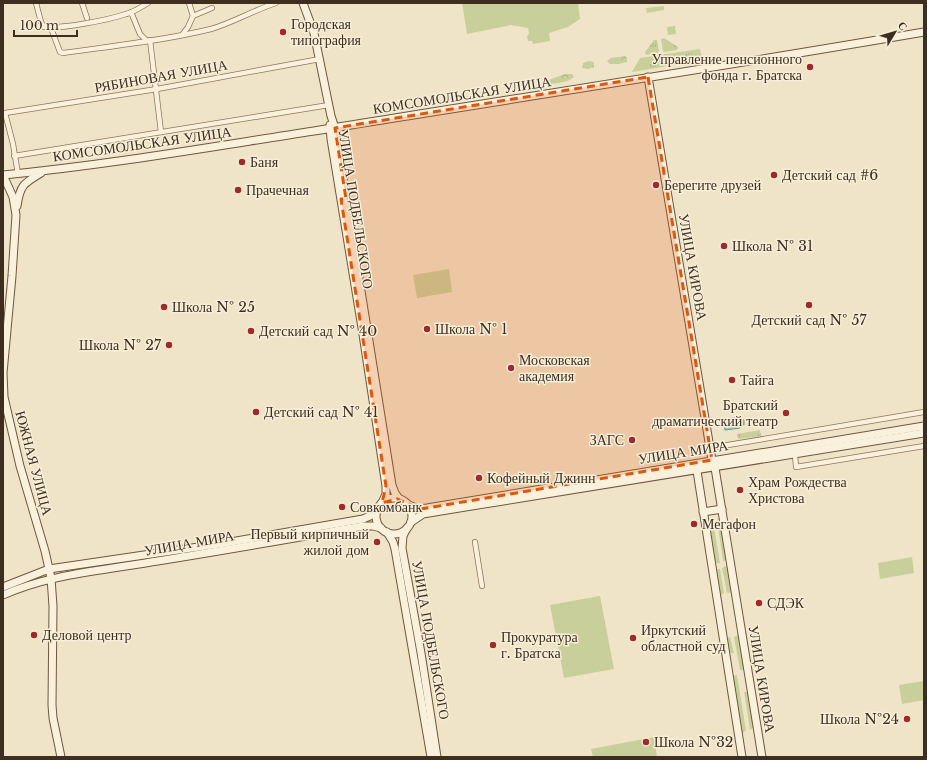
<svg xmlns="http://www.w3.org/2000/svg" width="927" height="760" viewBox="0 0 927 760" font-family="'Libre Baskerville',serif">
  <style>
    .grass { fill: url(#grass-tufts) }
    .forest { fill: url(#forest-crowns) }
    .park { fill: #c9cf9b }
    .water { fill: #a9c4bc; stroke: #6f938a }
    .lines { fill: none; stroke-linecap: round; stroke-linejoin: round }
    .street-casing { stroke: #8d765c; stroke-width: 6 }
    .secondary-casing { stroke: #6f573f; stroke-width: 9 }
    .street { stroke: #faf1dc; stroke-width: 4.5 }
    .secondary { stroke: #faf1dc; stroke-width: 7 }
    .marked { fill: #df570d; fill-opacity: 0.2; stroke: #df570d; stroke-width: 3; stroke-dasharray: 8 5; stroke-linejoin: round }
    .poi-dot { fill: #9e2a2b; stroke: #f7eed8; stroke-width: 1.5 }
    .labels { text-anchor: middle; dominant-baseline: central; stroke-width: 3; stroke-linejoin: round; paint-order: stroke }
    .poi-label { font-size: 14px; fill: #3d2e20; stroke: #f7eed8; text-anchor: start }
    .street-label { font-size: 14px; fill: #3d2e20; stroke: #f7eed8 }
  </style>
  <defs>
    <pattern id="grass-tufts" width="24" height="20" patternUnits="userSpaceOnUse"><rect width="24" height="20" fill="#c9cf9b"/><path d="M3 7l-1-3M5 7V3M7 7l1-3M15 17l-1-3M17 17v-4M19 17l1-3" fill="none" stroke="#aeb285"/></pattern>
    <pattern id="forest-crowns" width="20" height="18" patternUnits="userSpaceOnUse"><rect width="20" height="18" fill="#c9cf9b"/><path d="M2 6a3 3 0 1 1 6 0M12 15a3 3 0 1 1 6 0" fill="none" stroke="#aeb285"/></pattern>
  </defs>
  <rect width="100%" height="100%" fill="#f0e4c8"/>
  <g class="grass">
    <path d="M664,6v4l-17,3 -1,-5z"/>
    <path d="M675,26l1,8 -8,1 -1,-8z"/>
    <path d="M664,38l14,9 -1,3 -13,2 -1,-1 -2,-12z"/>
    <path d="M654,40h3l2,11 -1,2 -12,2 -1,-3z"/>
    <path d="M700,49l2,8 -3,4 -67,11 8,-14z"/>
    <path d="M760,430l1,6 -23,3 -1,-5z"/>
  </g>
  <g class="forest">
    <path d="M625,56l2,2v4l-8,2h-9l-3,-3 4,-3z"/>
    <path d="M589,61l5,1v5l-6,2 -6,-1 1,-5z"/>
    <path d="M565,74h7l2,3c-7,6 -19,7 -29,7l-2,-2z"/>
  </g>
  <g class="park">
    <path d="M462,3h116l2,16 -12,8 -19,6 1,8 -17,3 -1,-3h-4l-1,-5 2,-2 -1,-6 -17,-3 -44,9z"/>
    <path d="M449,269l3,23 -35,6 -4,-23z"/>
    <path d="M722,517l7,43 -6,1 -6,-41z"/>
    <path d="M709,521h4l7,42h-5z"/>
    <path d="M912,557l2,16 -34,6 -2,-16z"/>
    <path d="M730,564l4,28 -7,1 -5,-25z"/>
    <path d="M716,569h4l4,24 -3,2z"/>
    <path d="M600,596l14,73 -50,9 -14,-73z"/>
    <path d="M740,634l6,36h-6l-6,-33z"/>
    <path d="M730,637l4,16h-5l-2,-15z"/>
    <path d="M737,675l9,55 -4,4 -9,-58z"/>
    <path d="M924,681v19l-22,4 -3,-19z"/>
    <path d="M744,692h4l6,35 -4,3z"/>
    <path d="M654,737l3,20h-64l-2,-8z"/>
  </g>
  <path class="water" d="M738,417l1,2 3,-1 2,2v5h-4v3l-15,2 -2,-10z"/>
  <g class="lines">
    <g class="street-casing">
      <g id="street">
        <path d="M36,3l5,19 3,5c18,2 64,-7 82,-13 8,-2 15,-7 22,-11"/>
        <path d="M82,3l5,15"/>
        <path d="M131,12l9,22 7,7"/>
        <path d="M193,16l19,-8"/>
        <path d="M51,28l9,24 3,1c49,-7 99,-12 148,-24 21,-6 43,-19 65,-26"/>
        <path d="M182,35l6,-8 5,-11 -4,-13"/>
        <path d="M150,40l11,92"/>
        <path d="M14,156l315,-51"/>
        <path d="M18,174l-5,-30 -8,-31 152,-24 163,-30"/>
        <path d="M710,448l214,-36"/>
        <path d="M795,455l1,12 128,-21"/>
        <path d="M475,542l7,44"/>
      </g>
    </g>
    <g class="secondary-casing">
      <g id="secondary">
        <path d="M303,3l11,30 17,83 4,12 57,357 3,8 5,7"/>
        <path d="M648,77l64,383"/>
        <path d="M330,125l1,14 31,189 24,158v8l-4,9"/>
        <path d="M3,175c104,-10 207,-28 311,-44 203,-33 407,-64 610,-99"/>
        <path d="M3,175l10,22 3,18 -4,61 -9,97 1,24 16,69 25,85 6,27 2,28 -1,99 1,13 8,39"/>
        <path d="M17,206c3,-21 7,-23 24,-33"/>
        <path d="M715,468l47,289"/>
        <path d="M697,471l45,286"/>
        <circle cx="394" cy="516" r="18"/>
        <path d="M407,504l11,5 9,-1 497,-82"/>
        <path d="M703,512l19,-3"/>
        <path d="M411,522l12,-8 24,-4 477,-77"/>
        <path d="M407,528l-4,8 -1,12 19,105 16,104"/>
        <path d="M387,532l6,10 2,7 36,208"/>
        <path d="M3,587l46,-18 170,-25 144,-25 7,-3 8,-6"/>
        <path d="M3,595c47,-21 97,-24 148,-33 71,-11 142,-24 213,-36h9l8,2"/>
      </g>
    </g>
    <use href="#street" class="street"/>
    <use href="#secondary" class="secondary"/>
  </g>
  <path class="marked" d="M648,77l64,383 -291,49 -24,-10 -15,4 4,-17 -45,-287h5l-11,-71z"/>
  <g class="poi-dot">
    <circle cx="283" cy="32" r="4"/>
    <circle cx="810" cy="67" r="4"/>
    <circle cx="242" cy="162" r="4"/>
    <circle cx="774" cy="175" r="4"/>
    <circle cx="656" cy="185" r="4"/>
    <circle cx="238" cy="190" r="4"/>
    <circle cx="724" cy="246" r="4"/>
    <circle cx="809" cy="305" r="4"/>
    <circle cx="164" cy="307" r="4"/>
    <circle cx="427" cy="329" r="4"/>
    <circle cx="251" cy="331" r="4"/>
    <circle cx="169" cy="345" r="4"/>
    <circle cx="511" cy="368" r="4"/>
    <circle cx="732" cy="380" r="4"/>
    <circle cx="256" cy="412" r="4"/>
    <circle cx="786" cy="413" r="4"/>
    <circle cx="632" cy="440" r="4"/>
    <circle cx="479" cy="478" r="4"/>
    <circle cx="740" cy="490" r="4"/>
    <circle cx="342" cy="507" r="4"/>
    <circle cx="694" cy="524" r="4"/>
    <circle cx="377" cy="542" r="4"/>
    <circle cx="759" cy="603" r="4"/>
    <circle cx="34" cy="635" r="4"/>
    <circle cx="633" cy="638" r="4"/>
    <circle cx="493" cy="645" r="4"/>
    <circle cx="907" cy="719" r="4"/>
    <circle cx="646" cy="742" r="4"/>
  </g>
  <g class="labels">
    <g class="poi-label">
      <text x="291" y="24">Городская<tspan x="291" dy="16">типография</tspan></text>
      <text x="802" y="59" text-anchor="end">Управление пенсионного<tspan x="802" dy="16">фонда г. Братска</tspan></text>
      <text x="250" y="162">Баня</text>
      <text x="782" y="175">Детский сад #6</text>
      <text x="664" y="185">Берегите друзей</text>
      <text x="246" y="190">Прачечная</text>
      <text x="732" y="246">Школа № 31</text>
      <text x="172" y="307">Школа № 25</text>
      <text x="809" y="320" text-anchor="middle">Детский сад № 57</text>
      <text x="435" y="329">Школа № 1</text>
      <text x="259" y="331">Детский сад № 40</text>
      <text x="161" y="345" text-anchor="end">Школа № 27</text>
      <text x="519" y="360">Московская<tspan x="519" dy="16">академия</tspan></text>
      <text x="740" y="380">Тайга</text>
      <text x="778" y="405" text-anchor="end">Братский<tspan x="778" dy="16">драматический театр</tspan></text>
      <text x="264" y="412">Детский сад № 41</text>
      <text x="624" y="440" text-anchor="end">ЗАГС</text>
      <text x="487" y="478">Кофейный Джинн</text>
      <text x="748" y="482">Храм Рождества<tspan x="748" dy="16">Христова</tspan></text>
      <text x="350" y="507">Совкомбанк</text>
      <text x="702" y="524">Мегафон</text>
      <text x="369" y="534" text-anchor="end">Первый кирпичный<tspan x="369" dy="16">жилой дом</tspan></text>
      <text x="767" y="603">СДЭК</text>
      <text x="641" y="630">Иркутский<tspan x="641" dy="16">областной суд</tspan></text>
      <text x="42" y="635">Деловой центр</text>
      <text x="501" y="637">Прокуратура<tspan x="501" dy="16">г. Братска</tspan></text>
      <text x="899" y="719" text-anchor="end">Школа №24</text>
      <text x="654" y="742">Школа №32</text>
    </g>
    <g class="street-label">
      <text transform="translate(161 76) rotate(-10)">РЯБИНОВАЯ УЛИЦА</text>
      <text transform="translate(462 95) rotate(-9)">КОМСОМОЛЬСКАЯ УЛИЦА</text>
      <text transform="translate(142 144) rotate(-8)">КОМСОМОЛЬСКАЯ УЛИЦА</text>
      <text transform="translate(356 209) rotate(81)">УЛИЦА ПОДБЕЛЬСКОГО</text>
      <text transform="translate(693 267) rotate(80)">УЛИЦА КИРОВА</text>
      <text transform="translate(683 452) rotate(-9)">УЛИЦА МИРА</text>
      <text transform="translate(34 463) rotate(75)">ЮЖНАЯ УЛИЦА</text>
      <text transform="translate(189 543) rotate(-10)">УЛИЦА МИРА</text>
      <text transform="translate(431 640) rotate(80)">УЛИЦА ПОДБЕЛЬСКОГО</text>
      <text transform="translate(762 679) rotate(81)">УЛИЦА КИРОВА</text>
    </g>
  </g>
  <rect width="927" height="760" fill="none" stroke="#3d2e20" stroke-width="8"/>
  <g transform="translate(895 32) rotate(52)" stroke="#f7eed8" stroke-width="3" paint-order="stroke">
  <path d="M0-3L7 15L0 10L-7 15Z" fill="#3d2e20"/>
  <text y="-6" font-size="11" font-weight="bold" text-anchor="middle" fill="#3d2e20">С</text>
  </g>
  <path d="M14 30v6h63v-6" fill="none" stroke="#3d2e20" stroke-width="2"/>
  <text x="20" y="30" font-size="12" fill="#3d2e20" stroke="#f7eed8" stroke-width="3" paint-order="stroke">100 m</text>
</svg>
